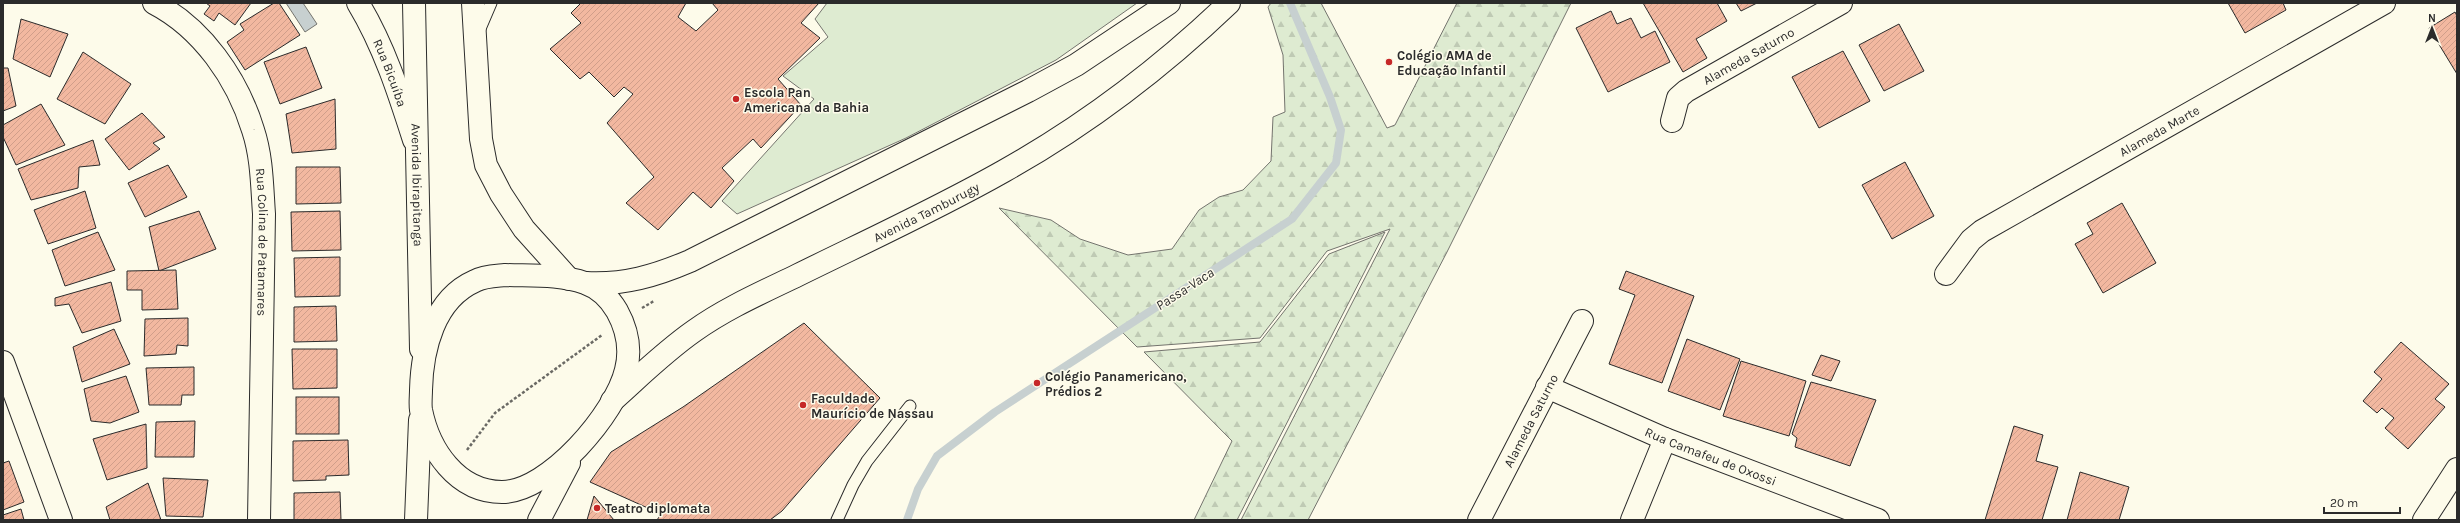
<svg xmlns="http://www.w3.org/2000/svg" width="2460" height="523" viewBox="0 0 2460 523" font-family="Karla,sans-serif">
  <style>
    .green { fill: #deebd1; stroke: #74746e }
    .forest { fill: url(#forest-firs); stroke: #74746e }
    .water { fill: #c7d0d0; stroke: #74746e }
    .lines { fill: none; stroke-linecap: round; stroke-linejoin: round }
    .stream { stroke: #c7d0d0; stroke-width: 8 }
    .building { fill: url(#building-hatch); stroke: #2b2b2b }
    .service-casing { stroke: #2b2b2b; stroke-width: 13 }
    .minor-casing { stroke: #2b2b2b; stroke-width: 24 }
    .secondary-casing { stroke: #2b2b2b; stroke-width: 24 }
    .path { stroke: #6a6964; stroke-width: 2.5; stroke-dasharray: 3 2; stroke-linecap: butt }
    .service { stroke: #fdfbea; stroke-width: 11 }
    .minor { stroke: #fdfbea; stroke-width: 22 }
    .secondary { stroke: #fdfbea; stroke-width: 22 }
    .poi-dot { fill: #c62828; stroke: #fdfbea; stroke-width: 1.5 }
    .labels { text-anchor: middle; dominant-baseline: central; stroke-width: 3; stroke-linejoin: round; paint-order: stroke }
    .poi-label { font-size: 13px; font-weight: bold; fill: #2b2b2b; stroke: #fdfbea; text-anchor: start }
    .street-label { font-size: 13px; fill: #2b2b2b; stroke: #fdfbea }
    .water-label { font-size: 14px; font-style: italic; fill: #2b2b2b; stroke: #fdfbea }
  </style>
  <defs>
    <pattern id="forest-firs" width="22" height="20" patternUnits="userSpaceOnUse"><rect width="22" height="20" fill="#deebd1"/><path d="M5 1l3.5 6h-7zM16 11l3.5 6h-7z" fill="#bfcab4"/></pattern>
    <pattern id="building-hatch" width="6" height="6" patternUnits="userSpaceOnUse"><rect width="6" height="6" fill="#f2b8a0"/><path d="M-1 1l2-2M0 6l6-6M5 7l2-2" fill="none" stroke="#d09e8a"/></pattern>
  </defs>
  <rect width="100%" height="100%" fill="#fdfbea"/>
  <path class="green" d="M827,3h310l-81,57 -150,78 -169,76 -15,-13 92,-102 -31,-23 45,-39 -13,-18z"/>
  <g class="forest">
    <path d="M1271,3h50l66,125 8,-3 62,-122h114l-124,249 -139,268h-67l149,-291 -63,22 -67,87 -123,9 -138,-139 52,12 29,19 48,16 44,-6 27,-39 20,-13 24,-7 28,-29 2,-44 12,-5 -2,-57 -15,-48z"/>
    <path d="M1385,232l-148,288h-43l38,-79 -88,-89 116,-10 69,-88z"/>
  </g>
  <path class="water" d="M286,3h17l14,21 -12,8z"/>
  <g class="lines">
    <path class="stream" d="M907,520l11,-31 19,-33 58,-44 297,-193 44,-56 5,-33 -11,-33 -40,-94"/>
  </g>
  <g class="building">
    <path d="M206,3h45l-16,22 -16,-12 -5,8 -10,-7 6,-8z"/>
    <path d="M274,3h5l21,32 -55,35 -18,-28 17,-12 -4,-6z"/>
    <path d="M581,3h105l-8,14 18,14 22,-21 -6,-7h107l-18,20 19,15 -42,41 23,26 -40,43 -8,-9 -31,29 12,13 -23,27 -18,-16 -35,38 -32,-27 28,-26 -47,-54 26,-29 -9,-7 -10,10 -25,-25 -9,7 -30,-30 31,-26 -10,-10z"/>
    <path d="M1643,3h74l10,18 -31,18 11,19 -24,14z"/>
    <path d="M1736,3h21l-16,8z"/>
    <path d="M2228,3h55l3,7 -41,23z"/>
    <path d="M1611,11l6,13 14,-6 10,20 14,-7 15,31 -62,30 -32,-64z"/>
    <path d="M2455,12l2,4v58l-28,-46z"/>
    <path d="M21,19l47,15 -18,43 -37,-18z"/>
    <path d="M1899,24l25,47 -40,20 -25,-46z"/>
    <path d="M306,47l16,41 -42,16 -16,-42z"/>
    <path d="M1843,51l27,50 -51,27 -27,-51z"/>
    <path d="M83,52l48,32 -26,40 -48,-25z"/>
    <path d="M3,68h5l8,38 -13,5z"/>
    <path d="M335,99l1,50 -44,4 -6,-39z"/>
    <path d="M41,104l24,41 -49,20 -13,-28v-12z"/>
    <path d="M142,113l23,24 -12,6 7,6 -31,21 -24,-31z"/>
    <path d="M93,140l7,25 -21,2 -1,21 -47,12 -13,-31z"/>
    <path d="M1905,162l29,54 -42,23 -30,-54z"/>
    <path d="M168,165l19,32 -42,20 -17,-34z"/>
    <path d="M296,167h44l1,36 -45,1z"/>
    <path d="M85,191l11,37 -48,16 -14,-34z"/>
    <path d="M2122,203l34,60 -53,30 -28,-49 18,-10 -6,-11z"/>
    <path d="M199,211l17,38 -57,22 -10,-44z"/>
    <path d="M340,211l1,39 -49,1 -1,-39z"/>
    <path d="M98,232l17,38 -50,16 -13,-36z"/>
    <path d="M340,257v39l-45,1 -1,-39z"/>
    <path d="M176,270l2,39 -36,1v-20h-15v-19z"/>
    <path d="M1626,271l68,25 -32,87 -53,-19 26,-69 -16,-6z"/>
    <path d="M111,282l10,39 -39,12 -13,-29 -14,2v-8z"/>
    <path d="M336,306l1,35 -43,1v-35z"/>
    <path d="M188,318v28l-11,-1 -1,9 -32,2 1,-37z"/>
    <path d="M804,323l76,75 -98,113 -12,9h-113l4,-6 -71,-32 21,-30 72,-45z"/>
    <path d="M114,329l16,35 -48,18 -9,-35z"/>
    <path d="M1687,339l53,20 -20,51 -52,-19z"/>
    <path d="M2401,342l48,42 -14,15 10,8 -37,42 -23,-21 9,-10 -12,-10 -5,5 -14,-12 19,-22 -8,-7z"/>
    <path d="M292,349h45v39l-44,1z"/>
    <path d="M1821,355l19,6 -9,20 -19,-6z"/>
    <path d="M1741,361l65,20 -17,55 -66,-20z"/>
    <path d="M194,367v28h-12l-1,10h-32l-3,-37z"/>
    <path d="M126,376l13,36 -29,11 -19,-2 -7,-32z"/>
    <path d="M1811,382l65,18 -26,66 -55,-19 2,-9 -5,-4z"/>
    <rect x="296" y="397" width="43" height="37"/>
    <path d="M195,421l-1,36h-39l1,-35z"/>
    <path d="M146,424l1,44 -40,12 -14,-41z"/>
    <path d="M2014,426l29,9 -7,26 22,6 -16,53h-57z"/>
    <path d="M348,440l1,35 -23,1v4l-33,1v-40z"/>
    <path d="M9,461l15,41 -21,8v-47z"/>
    <path d="M2080,472l49,15 -10,33h-52z"/>
    <path d="M163,478l45,2 -5,37 -37,-1z"/>
    <path d="M148,483l13,37h-51l-4,-13z"/>
    <path d="M340,492l1,28h-47v-27z"/>
    <path d="M594,496l20,24h-27z"/>
    <path d="M21,509l3,11h-21v-5z"/>
  </g>
  <g class="lines">
    <g class="service-casing">
      <g id="service">
        <path d="M479,31l12,-28"/>
        <path d="M837,520l16,-35 14,-24 43,-55"/>
      </g>
    </g>
    <g class="minor-casing">
      <g id="minor">
        <path id="s1" d="M154,3c48,25 83,75 99,127 9,27 9,56 11,84l-5,306"/>
        <path id="s2" d="M358,3c26,43 41,90 56,137"/>
        <path id="s3" d="M1672,121l6,-23 8,-7 155,-88"/>
        <path id="s4" d="M1946,274l25,-34 11,-9 402,-228"/>
        <path d="M3,362l58,158"/>
        <path id="s5" d="M1547,387l118,52 213,81"/>
        <path id="s6" d="M1479,520l103,-199"/>
        <path d="M1632,520l33,-81"/>
        <path d="M2424,520l33,-51"/>
      </g>
    </g>
    <g class="secondary-casing">
      <g id="secondary">
        <path id="s7" d="M414,3l7,346"/>
        <path d="M473,3l8,136 5,26 15,29 23,35 45,50"/>
        <path d="M505,275c26,1 55,-1 80,8 14,5 25,16 32,28 10,18 14,39 9,59 -10,43 -77,122 -124,122 -45,0 -73,-42 -81,-82 -1,-6 0,-14 0,-20 1,-41 13,-91 54,-109 9,-5 20,-5 30,-6z"/>
        <path d="M586,283c38,2 69,-7 104,-22l338,-170 48,-26 93,-62"/>
        <path id="s8" d="M612,401c27,-24 52,-49 82,-70 32,-23 69,-39 104,-56 69,-34 139,-66 206,-104 82,-46 157,-103 225,-168"/>
        <path d="M416,520l4,-100"/>
        <path d="M539,520l30,-57"/>
      </g>
    </g>
    <g class="path">
      <path d="M642,308l12,-7"/>
      <path d="M467,450l28,-37 107,-78"/>
    </g>
    <use href="#service" class="service"/>
    <use href="#minor" class="minor"/>
    <use href="#secondary" class="secondary"/>
  </g>
  <g class="poi-dot">
    <circle cx="1389" cy="62" r="4"/>
    <circle cx="736" cy="99" r="4"/>
    <circle cx="1037" cy="383" r="4"/>
    <circle cx="803" cy="405" r="4"/>
    <circle cx="597" cy="508" r="4"/>
  </g>
  <g class="labels">
    <g class="poi-label">
      <text x="1397" y="55">Colégio AMA de<tspan x="1397" dy="15">Educação Infantil</tspan></text>
      <text x="744" y="92">Escola Pan<tspan x="744" dy="15">Americana da Bahia</tspan></text>
      <text x="1045" y="376">Colégio Panamericano,<tspan x="1045" dy="15">Prédios 2</tspan></text>
      <text x="811" y="398">Faculdade<tspan x="811" dy="15">Maurício de Nassau</tspan></text>
      <text x="605" y="508">Teatro diplomata</text>
    </g>
    <g class="street-label">
      <text stroke="none"><textPath href="#s3" startOffset="106">Alameda Saturno</textPath></text>
      <text stroke="none"><textPath href="#s2" startOffset="77">Rua Bicuíba</textPath></text>
      <text stroke="none"><textPath href="#s4" startOffset="260">Alameda Marte</textPath></text>
      <text stroke="none"><textPath href="#s7" startOffset="182">Avenida Ibirapitanga</textPath></text>
      <text stroke="none"><textPath href="#s8" startOffset="369">Avenida Tamburugy</textPath></text>
      <text stroke="none"><textPath href="#s1" startOffset="278">Rua Colina de Patamares</textPath></text>
      <text stroke="none"><textPath href="#s6" startOffset="112">Alameda Saturno</textPath></text>
      <text stroke="none"><textPath href="#s5" startOffset="178">Rua Camafeu de Oxossi</textPath></text>
    </g>
    <g class="water-label">
      <text transform="translate(1185 289) rotate(-33)">Passa-Vaca</text>
    </g>
  </g>
  <rect width="2460" height="523" fill="none" stroke="#2b2b2b" stroke-width="8"/>
  <g transform="translate(2432 28)" stroke="#fdfbea" stroke-width="3" paint-order="stroke">
  <path d="M0-3L7 15L0 10L-7 15Z" fill="#2b2b2b"/>
  <text y="-6" font-size="11" font-weight="bold" text-anchor="middle" fill="#2b2b2b">N</text>
  </g>
  <path d="M2324 507v6h76v-6" fill="none" stroke="#2b2b2b" stroke-width="2"/>
  <text x="2330" y="507" font-size="12" fill="#2b2b2b" stroke="#fdfbea" stroke-width="3" paint-order="stroke">20 m</text>
</svg>
